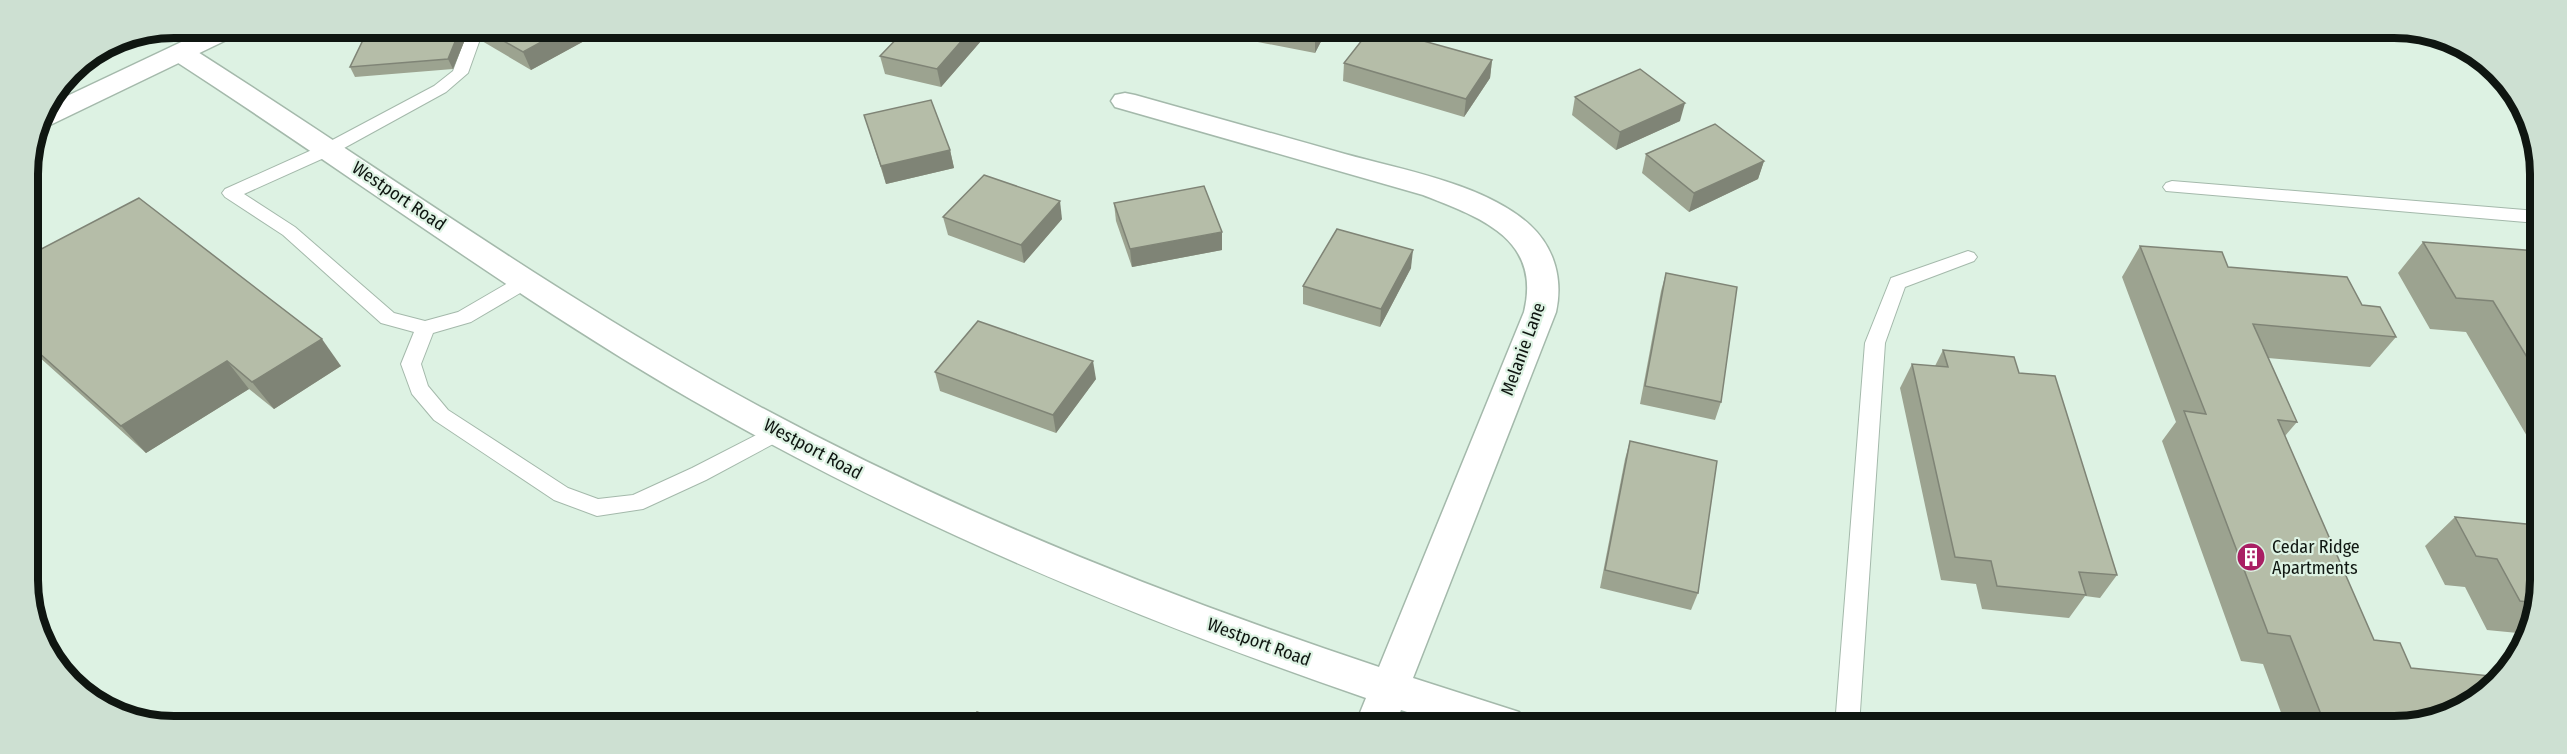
<svg xmlns="http://www.w3.org/2000/svg" width="2567" height="754" viewBox="0 0 2567 754" font-family="'Fira Sans Condensed',sans-serif">
  <style>
    .lines { fill: none; stroke-linecap: round; stroke-linejoin: round }
    .service-casing { stroke: #a4b9ab; stroke-width: 2 }
    .minor-casing { stroke: #a4b9ab; stroke-width: 3 }
    .primary-casing { stroke: #a4b9ab; stroke-width: 3 }
    .service { fill: #fff; fill-rule: evenodd }
    .minor { fill: #fff; fill-rule: evenodd }
    .primary { fill: #fff; fill-rule: evenodd }
    .wall { fill: #9ca390 }
    .shaded-wall { fill: #7f8476 }
    .building { fill: #b5bda8; stroke: #7f8476; stroke-width: 1.5 }
    .labels { text-anchor: middle; dominant-baseline: central; stroke-width: 4.5; stroke-linejoin: round; paint-order: stroke }
    .street-label { font-size: 18px; fill: #0f1611; stroke: #ddf2e3 }
    .poi-label { font-size: 18px; fill: #0f1611; stroke: #ddf2e3; text-anchor: start }
    .rim { fill: none; stroke: #0f1611; stroke-width: 8 }
  </style>
  <rect width="100%" height="100%" fill="#ddf2e3"/>
  <g class="lines">
    <g class="service-casing">
      <g id="service">
        <path d="M469,28h15l-16,45 -22,19 -111,61 -91,41 51,33 99,86 31,8 33,-9 62,-36 6,-1 6,1 3,5 -3,5 -61,36 -38,11 -12,31 7,22 20,24 120,78 30,11 35,-4 59,-27 82,-42 7,-3 7,3 3,5 -3,5 -82,44 -63,29 -46,7 -43,-16 -120,-80 -22,-26 -11,-30 13,-32 -33,-9 -98,-88 -58,-38 -3,-4 3,-4 98,-44 111,-59 19,-15z"/>
        <path d="M2172,181l365,30v12l-371,-32 -3,-4 3,-4z"/>
        <path d="M1968,251l6,2 3,4 -3,4 -69,26 -20,56 -26,383h-24l30,-383 26,-65z"/>
      </g>
    </g>
    <g class="minor-casing">
      <path id="minor" d="M181,45l9,2c175,111 344,233 525,335 210,118 435,209 664,285l145,-355c18,-74 -45,-95 -101,-117l-308,-88 -4,-6 4,-6 10,-2 10,2c70,20 140,39 210,59 58,16 140,30 185,71 25,23 33,55 26,87l-143,366 106,34 6,13h-78l-46,-15 -6,15h-40l11,-27c-233,-80 -461,-175 -674,-298 -180,-104 -346,-229 -520,-341l-4,-6 4,-6z"/>
    </g>
    <g class="primary-casing">
      <path id="primary" d="M213,27h34l-4,5 -195,94 -12,2 2,-11 8,-11z"/>
    </g>
    <use href="#service" class="service"/>
    <use href="#minor" class="minor"/>
    <use href="#primary" class="primary"/>
  </g>
  <g class="wall">
    <path d="M476,28h132l-77,42 -49,-29z"/>
    <path d="M906,29h72l3,12 -40,46 -56,-13 -5,-18z"/>
    <path d="M1215,29l112,1 -12,23 -99,-19z"/>
    <path d="M464,42l-11,27 -98,8 -5,-10z"/>
    <path d="M1492,60l-2,18 -26,39 -121,-36 1,-18z"/>
    <path d="M1575,97l105,24 -64,29 -44,-35z"/>
    <path d="M864,115l86,35 4,18 -68,16z"/>
    <path d="M1646,154l118,7 -6,18 -69,33 -47,-39z"/>
    <path d="M1114,203l108,47 -90,17 -16,-46z"/>
    <path d="M943,217l119,2 -38,44 -76,-28z"/>
    <path d="M2423,242l114,9 -1,192h-5l-65,-111 -36,-3 -32,-56z"/>
    <path d="M2140,246l88,21 134,38 34,32 -26,30 -102,-9 29,64 -12,14 118,291 -117,-1 -23,-62 -22,-3 -79,-220 14,-19 -54,-145z"/>
    <path d="M28,256l313,110 -67,43 -25,-20 -103,64 -118,-106z"/>
    <path d="M1411,268l-31,59 -77,-23v-18z"/>
    <path d="M1666,273l55,129 -6,18 -75,-16 21,-113z"/>
    <path d="M1943,350l76,23 98,202 -17,23 -15,-2 -16,22 -87,-9 -6,-25 -35,-4 -41,-192 12,-24 23,2z"/>
    <path d="M935,372l161,7 -40,54 -116,-42z"/>
    <path d="M1630,441l68,152 -7,17 -91,-22 25,-129z"/>
    <path d="M2455,517l81,8 -1,93 -7,16 -41,-4 -22,-43 -20,-2 -20,-39z"/>
  </g>
  <g class="shaded-wall">
    <path d="M567,28h41l-77,42 -8,-18z"/>
    <path d="M972,29h6l3,12 -40,46 -4,-18z"/>
    <path d="M1318,29l9,1 -12,23v-18z"/>
    <path d="M459,32l5,10 -11,27 -5,-10z"/>
    <path d="M1492,60l-2,18 -26,39 2,-18z"/>
    <path d="M1685,103l-5,18 -64,29 4,-18z"/>
    <path d="M950,150l4,18 -68,16 -5,-18z"/>
    <path d="M1764,161l-6,18 -69,33 5,-19z"/>
    <path d="M1060,201l2,18 -38,44 -3,-18z"/>
    <path d="M1222,232v18l-90,17 -2,-18z"/>
    <path d="M1413,250l-2,18 -31,59 1,-18z"/>
    <path d="M322,339l19,27 -67,43 -22,-27z"/>
    <path d="M227,361l22,28 -103,64 -25,-27z"/>
    <path d="M1093,361l3,18 -40,54 -3,-18z"/>
  </g>
  <g class="building">
    <path d="M481,28h86l-44,24z"/>
    <path d="M906,29h66l-35,40 -57,-13z"/>
    <path d="M1287,29h31l-3,6z"/>
    <path d="M1370,30h14l108,30 -26,39 -122,-36z"/>
    <path d="M459,32l-11,27 -98,8 13,-27z"/>
    <path d="M1640,69l45,34 -65,29 -45,-35z"/>
    <path d="M931,100l19,50 -69,16 -17,-51z"/>
    <path d="M1715,124l49,37 -70,32 -48,-39z"/>
    <path d="M984,175l76,26 -39,44 -78,-28z"/>
    <path d="M1204,186l18,46 -92,17 -16,-46z"/>
    <path d="M139,198l183,141 -70,43 -25,-21 -106,65 -93,-83v-87z"/>
    <path d="M1337,229l76,21 -32,59 -78,-23z"/>
    <path d="M2423,242l114,9 -1,121 -43,-71 -37,-3z"/>
    <path d="M2140,246l82,6 6,15 119,10 15,28 18,2 16,30 -143,-13 44,98 -19,-2 96,220 26,3 11,25 90,9 -18,20 -80,30h-77l-36,-91 -22,-3 -84,-222 22,3z"/>
    <path d="M1666,273l71,14 -16,115 -76,-16z"/>
    <path d="M978,321l115,40 -40,54 -118,-43z"/>
    <path d="M1943,350l71,7 5,16 36,3 62,199 -38,-3 7,23 -89,-9 -6,-25 -36,-4 -43,-193 36,3z"/>
    <path d="M1630,441l87,20 -19,132 -93,-23z"/>
    <path d="M2455,517l81,8 -1,78 -15,-2 -23,-42 -21,-3z"/>
    <path d="M977,712l36,12h-43z"/>
  </g>
  <defs>
    <g id="building-disc" transform="scale(1.5)"><circle r="9.5" fill="#a91f64" stroke="#ddf2e3"/><path d="M-4-6H4V6H1V3H-1V6H-4ZM-2.5-4.3h1.7v1.8h-1.7ZM.8-4.3h1.7v1.8H.8ZM-2.5-1h1.7V.8h-1.7ZM.8-1h1.7V.8H.8Z" fill="#fff"/></g>
  </defs>
  <g fill-rule="evenodd">
    <use href="#building-disc" x="2251" y="557"/>
  </g>
  <g class="labels">
    <g class="street-label">
      <text transform="translate(399 196) rotate(34)">Westport Road</text>
      <text transform="translate(1523 349) rotate(-70)">Melanie Lane</text>
      <text transform="translate(813 449) rotate(28)">Westport Road</text>
      <text transform="translate(1259 642) rotate(20)">Westport Road</text>
    </g>
    <g class="poi-label">
      <text x="2272" y="547">Cedar Ridge<tspan x="2272" dy="21">Apartments</tspan></text>
    </g>
  </g>
  <path d="M0 0H2567V754H0ZM174 38H2394A136 136 0 0 1 2530 174V580A136 136 0 0 1 2394 716H174A136 136 0 0 1 38 580V174A136 136 0 0 1 174 38Z" fill="#cde0d2" fill-rule="evenodd"/>
  <path class="rim" d="M174 38H2394A136 136 0 0 1 2530 174V580A136 136 0 0 1 2394 716H174A136 136 0 0 1 38 580V174A136 136 0 0 1 174 38Z"/>
</svg>
